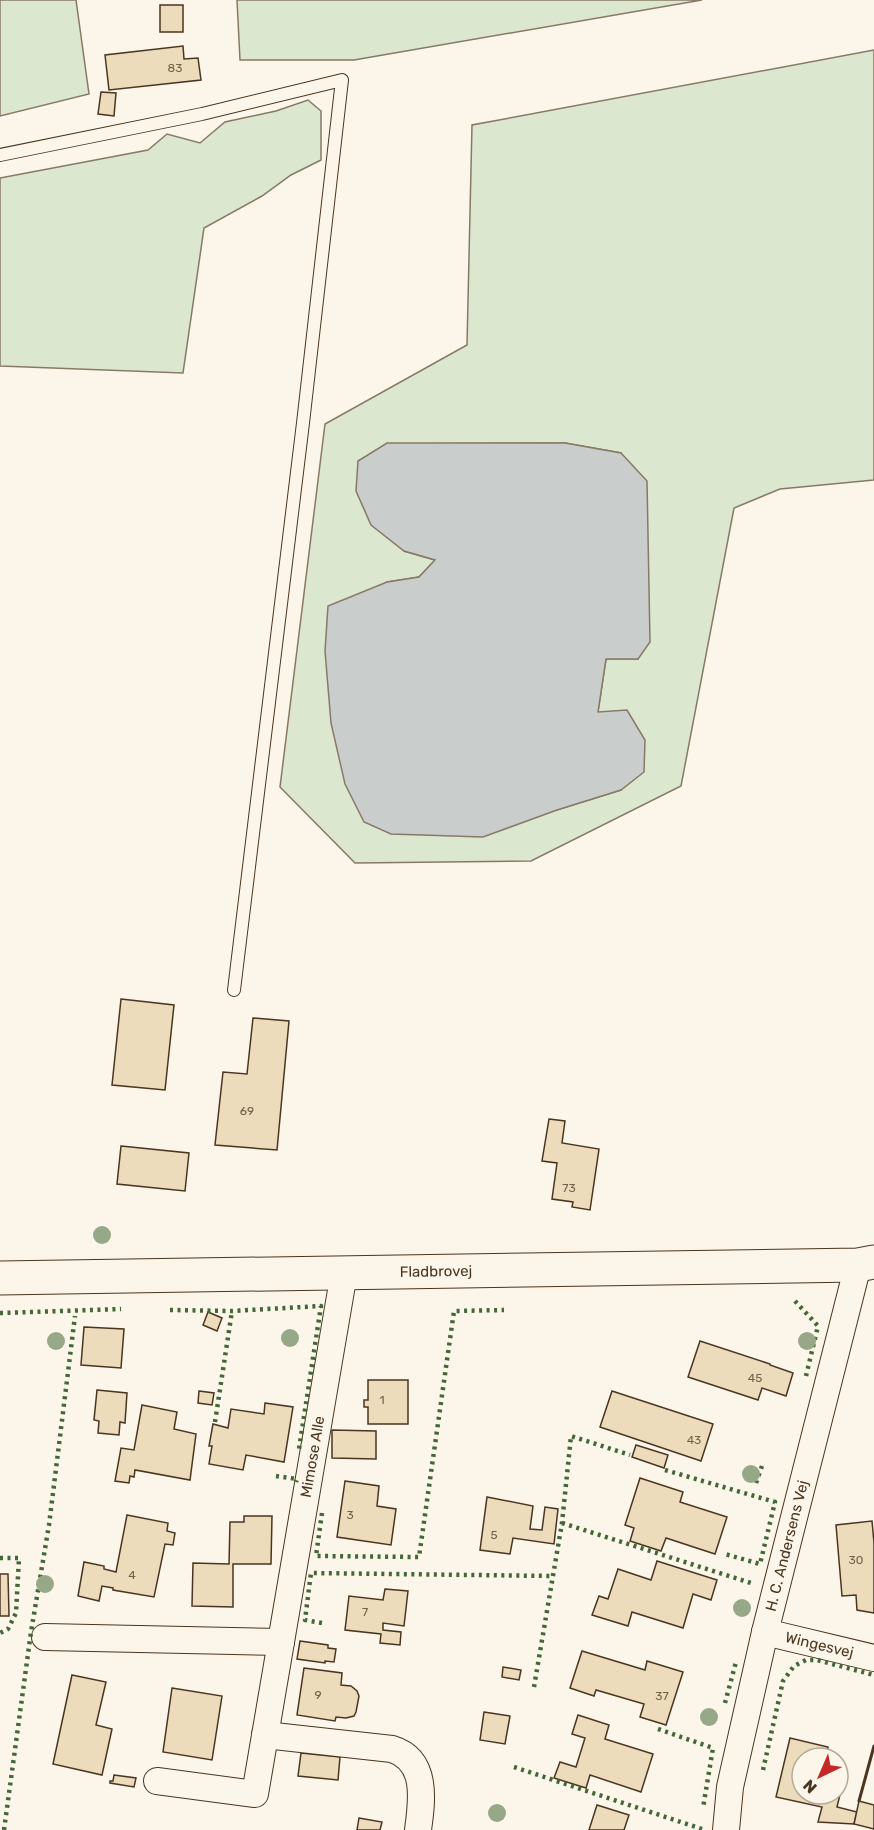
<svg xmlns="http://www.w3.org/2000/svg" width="874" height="1830" viewBox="0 0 874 1830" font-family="Rubik,sans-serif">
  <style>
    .green { fill: #dce7d0; stroke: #887966; stroke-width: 1.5; fill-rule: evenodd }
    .water { fill: #c9cecd; stroke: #887966; stroke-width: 1.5 }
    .building { fill: #ecdcbc; stroke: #4a3520; stroke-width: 1.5 }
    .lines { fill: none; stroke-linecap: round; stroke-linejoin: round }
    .lane-casing { stroke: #4a3520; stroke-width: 14 }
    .street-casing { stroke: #4a3520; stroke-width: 28 }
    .secondary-casing { stroke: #4a3520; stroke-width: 35 }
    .lane { stroke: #fbf6e9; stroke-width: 12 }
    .street { stroke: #fbf6e9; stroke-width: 26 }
    .secondary { stroke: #fbf6e9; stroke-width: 33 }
    .hedge { stroke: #436837; stroke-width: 4.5; stroke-dasharray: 3 4.5; stroke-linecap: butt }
    .wall { stroke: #4a3520; stroke-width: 3 }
    .tree { fill: #96a887 }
    .labels { text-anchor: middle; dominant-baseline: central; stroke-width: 4.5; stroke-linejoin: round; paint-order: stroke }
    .number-label { font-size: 12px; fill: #725f47 }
    .street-label { font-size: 15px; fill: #4a3520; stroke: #fbf6e9 }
  </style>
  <rect width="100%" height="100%" fill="#fbf6e9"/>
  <g class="green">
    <path d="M0,0h76l13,94 -89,22z"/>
    <path d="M237,0h465l-348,60h-114z"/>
    <path d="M874,50v430l-94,9 -46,19 -53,278 -150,75 -176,2 -75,-76 45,-363 142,-79 5,-220zM565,443l56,10 17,206h-32l-8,53 23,78 -64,20 -170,-228 32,-5 16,-17 -31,-9 -45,-90 28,-17z"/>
    <path d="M308,100l13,11v49l-30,15 -29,21 -58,32 -21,145 -183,-7v-188l148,-28 19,-16 33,9 25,-21 51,-11z"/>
  </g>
  <path class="water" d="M387,443h178l56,10 26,28 3,161 -12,17h-32l-8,53 29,-2 18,30 -1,32 -23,18 -64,20 -74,27 -92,-3 -27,-12 -19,-38 -14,-61 -6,-72 3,-45 59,-24 32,-5 16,-17 -31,-9 -33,-26 -15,-34 2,-30z"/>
  <g class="building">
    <rect x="160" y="5" width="23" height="27"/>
    <path d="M183,46l1,13 14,-1 3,22 -92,10 -4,-35z"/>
    <path d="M101,92l15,1 -2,23 -16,-2z"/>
    <path d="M121,999l53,6 -9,85 -53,-5z"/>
    <path d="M253,1018l36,3 -12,129 -62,-5 8,-73 24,2z"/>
    <path d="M549,1119l16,2 -3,22 37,6 -9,61 -18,-3 1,-5 -21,-3 5,-36 -15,-2z"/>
    <path d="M121,1146l68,7 -4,38 -68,-7z"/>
    <path d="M208,1312l14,6 -5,13 -14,-6z"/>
    <path d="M84,1327l40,2 -3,39 -40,-3z"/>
    <path d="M700,1341l70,23v1l23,8 -7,23 -24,-8 -4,12 -70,-23z"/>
    <path d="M368,1380h40v44h-40v-17h-4v-7h4z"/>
    <path d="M97,1390l30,3 -2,30 -5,-1 -1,13 -21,-2 1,-12 -5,-1z"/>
    <path d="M199,1391l15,2 -2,12 -14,-2z"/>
    <path d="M612,1391l101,33 -12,37 -101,-34z"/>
    <path d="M265,1403l28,4 -9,55 -38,-7 -3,15 -34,-6 3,-18h-3l4,-22 15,4 3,-19 33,5z"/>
    <path d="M142,1405l35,7 -3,17 22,5 -6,46 -55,-10 -1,7 -4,-1 -1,7 -14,-2 6,-33 13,2z"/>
    <path d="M332,1430l44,1v28l-44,-1z"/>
    <path d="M636,1445l32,10 -4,13 -32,-11z"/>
    <path d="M640,1478l43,14 -3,10 47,15 -12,37 -49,-16 -5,13 -31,-10 4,-13 -9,-3z"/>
    <path d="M345,1481l34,5 -2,20 19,3 -5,36 -54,-8z"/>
    <path d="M487,1497l46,9 -3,23 12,1 3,-23 13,2 -4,35 -41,-6 -3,16 -30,-4z"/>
    <path d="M127,1515l41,8 -1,8 8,2 -2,12 -8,-1 -11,53 -41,-7v-2l-11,-2 -3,15 -21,-5 6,-34 20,4v3l12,3z"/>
    <path d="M244,1516h28l-1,48h-38v43l-41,-1 1,-43 36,1 1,-42h14z"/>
    <path d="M872,1521l2,22v70l-17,-3 -1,-15 -14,1 -6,-71z"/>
    <path d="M657,1561l60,19 -6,20 -18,-6 -10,34 -51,-16 -4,14 -36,-11 7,-19 9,3 10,-30 33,11z"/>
    <path d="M0,1574h8l1,42h-9z"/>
    <path d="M385,1589l23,2 -4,35 -21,-3v7l18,2 -1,13 -20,-2 1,-9 -36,-4 4,-34 34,4z"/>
    <path d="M300,1641l28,4v3l8,1 -2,13 -9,-1v2l-28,-4z"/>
    <path d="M582,1651l63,19 2,-9 36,11 -17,53 -26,-8 4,-13 -48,-14 -2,6 -24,-8z"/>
    <path d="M503,1667l18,3 -2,10 -17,-3z"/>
    <path d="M304,1668l38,5 -1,12 10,1 6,5 2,5 -3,16 -2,4 -8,2 -10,-1 -1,4 -38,-6z"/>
    <path d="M72,1675l34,7 -10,43 16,4 -10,46 -49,-11z"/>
    <path d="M172,1688l50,8 -10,64 -49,-8z"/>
    <path d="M484,1712l26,4 -5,28 -25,-4z"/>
    <path d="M578,1715l31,10 -4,14 48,15 -12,38 -51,-17 -4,13 -32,-10 6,-16 16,5 9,-29 -13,-4z"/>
    <path d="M790,1738l38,9 -2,11h-24v36h36v-18l6,2 -7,29 20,5 -3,12 -36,-2 4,-15 -46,-10z"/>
    <path d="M301,1753l39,4 -2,23 -40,-4z"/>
    <path d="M114,1775l22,3 -2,9 -24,-4v-2h3z"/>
    <path d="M859,1801l15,4v24l-20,-5z"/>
    <path d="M597,1805l32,10 -5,15h-35z"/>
    <path d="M359,1818l23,4 -2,8h-23z"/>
  </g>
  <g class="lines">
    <g class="lane-casing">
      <path id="lane" d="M0,155l202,-41 140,-34 -39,343 -69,567"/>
    </g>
    <g class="street-casing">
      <g id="street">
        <path id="s1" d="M765,1632l109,26"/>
        <path d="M45,1637l236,5"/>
        <path d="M265,1735l127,14c36,11 30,52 26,81"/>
        <path id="s2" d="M157,1781l98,13 89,-521"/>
        <path id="s3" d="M726,1830l4,-43 35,-155 93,-367"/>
      </g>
    </g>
    <g class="secondary-casing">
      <g id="secondary">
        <path id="s4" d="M0,1278l858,-13 16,-3"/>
      </g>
    </g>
    <use href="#lane" class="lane"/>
    <use href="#street" class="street"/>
    <use href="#secondary" class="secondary"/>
    <g class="hedge">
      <path d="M795,1301l23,25 -12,50"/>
      <path d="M170,1310l62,1 89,-5 -22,143"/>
      <path d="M0,1313l121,-4"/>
      <path d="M215,1422l17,-111"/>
      <path d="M665,1470l110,32 -15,62 -35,-10"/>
      <path d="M276,1476l21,3 -1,3"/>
      <path d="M756,1483l6,-17"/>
      <path d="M322,1513l-6,43 103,1 35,-246 50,-1"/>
      <path d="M562,1523l189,60"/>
      <path d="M0,1558h19l-3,55 -8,16 -8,4"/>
      <path d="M322,1623l-17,-3 6,-47 242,3"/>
      <path d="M534,1687l28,-164 9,-87 59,19"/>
      <path d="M725,1703l11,-41"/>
      <path d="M658,1729l55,19 -10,60"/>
      <path d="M514,1767l191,63"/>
      <path d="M763,1770l20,-89 11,-15 12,-6h11l57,15"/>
      <path d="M4,1830l27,-198 18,-107 26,-209"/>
    </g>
    <path class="wall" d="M859,1801l15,-55"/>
  </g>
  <g class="tree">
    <circle cx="102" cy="1235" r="9"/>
    <circle cx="290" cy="1338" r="9"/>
    <circle cx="56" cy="1341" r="9"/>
    <circle cx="807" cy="1341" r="9"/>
    <circle cx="751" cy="1474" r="9"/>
    <circle cx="45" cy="1584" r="9"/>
    <circle cx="742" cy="1608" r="9"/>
    <circle cx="709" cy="1717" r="9"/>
    <circle cx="497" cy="1813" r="9"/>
  </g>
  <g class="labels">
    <g class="number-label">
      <text x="175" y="68">83</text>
      <text x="247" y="1111">69</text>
      <text x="569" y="1188">73</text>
      <text x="755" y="1378">45</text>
      <text x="382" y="1400">1</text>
      <text x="694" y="1440">43</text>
      <text x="350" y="1515">3</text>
      <text x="494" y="1535">5</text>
      <text x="856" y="1560">30</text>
      <text x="132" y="1575">4</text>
      <text x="365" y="1612">7</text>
      <text x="318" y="1695">9</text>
      <text x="662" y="1696">37</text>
    </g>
    <g class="street-label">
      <text stroke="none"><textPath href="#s4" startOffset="436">Fladbrovej</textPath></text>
      <text stroke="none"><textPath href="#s2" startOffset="441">Mimose Alle</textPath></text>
      <text stroke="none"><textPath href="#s3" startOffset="291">H. C. Andersens Vej</textPath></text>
      <text stroke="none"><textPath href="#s1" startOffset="56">Wingesvej</textPath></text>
    </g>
  </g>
  <g transform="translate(820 1776) rotate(224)"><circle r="28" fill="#fbf6e9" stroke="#b4a999" stroke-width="1.5"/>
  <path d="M0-4.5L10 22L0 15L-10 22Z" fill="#c62828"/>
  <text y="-9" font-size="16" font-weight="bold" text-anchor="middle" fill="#4a3520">N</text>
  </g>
</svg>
